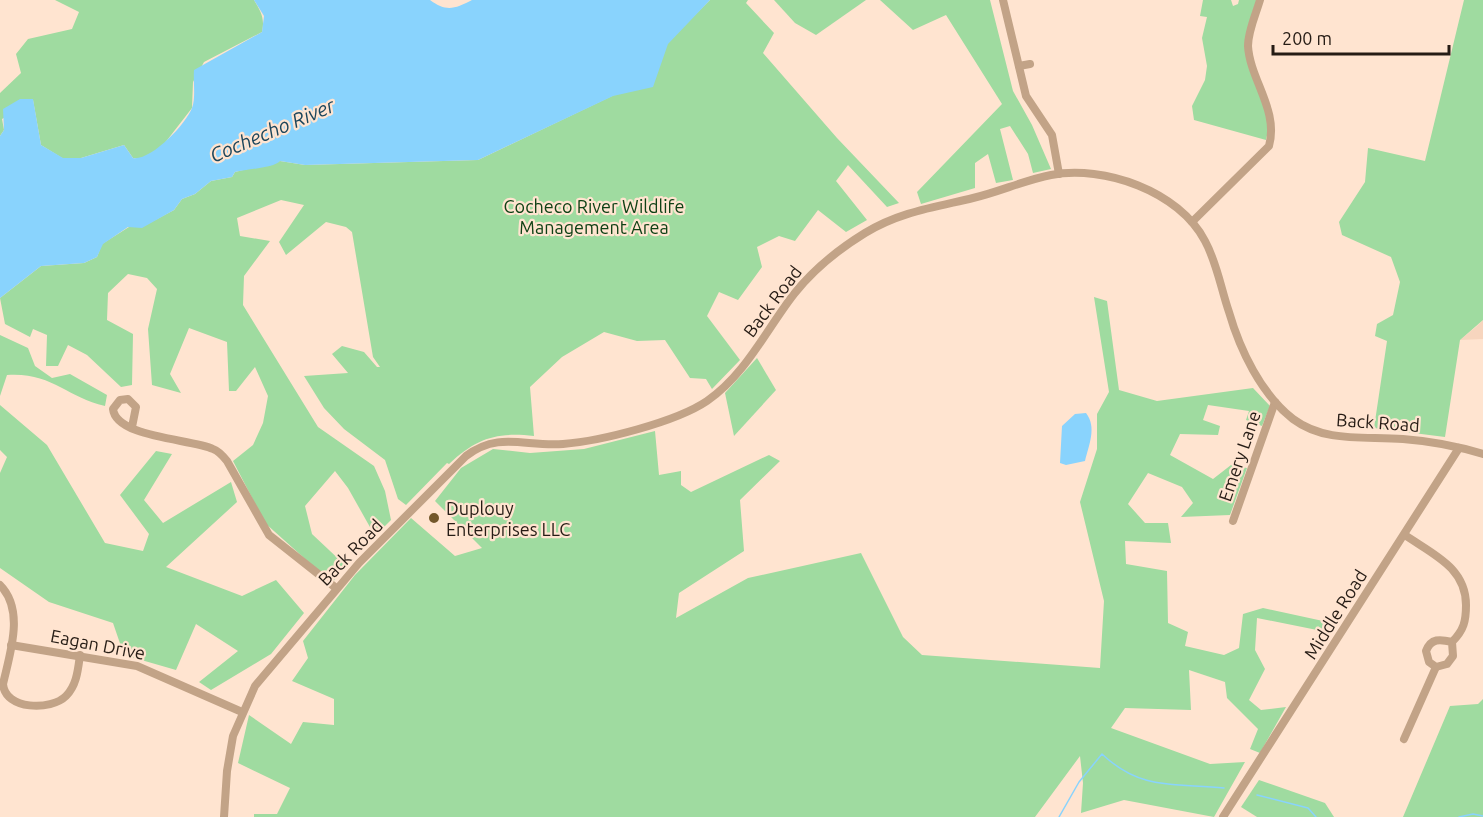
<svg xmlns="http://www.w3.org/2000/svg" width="1483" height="817" viewBox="0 0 1483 817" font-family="Ubuntu,sans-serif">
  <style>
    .built { fill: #f7d5be }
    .green { fill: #9fdba0 }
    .water { fill: #89d3fd }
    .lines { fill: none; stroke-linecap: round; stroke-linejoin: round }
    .stream { stroke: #89d3fd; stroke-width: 1.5 }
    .minor { stroke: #c2a387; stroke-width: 8 }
    .poi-dot { fill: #73572a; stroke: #ffe4d0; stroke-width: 2 }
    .labels { text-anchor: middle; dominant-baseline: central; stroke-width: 4.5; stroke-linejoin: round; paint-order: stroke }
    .park-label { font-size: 18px; fill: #0f4115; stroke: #ffe4d0 }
    .street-label { font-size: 18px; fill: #261c15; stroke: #ffe4d0 }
    .poi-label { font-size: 18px; fill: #261c15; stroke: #ffe4d0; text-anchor: start }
    .water-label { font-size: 20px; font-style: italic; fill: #1b455b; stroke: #ffe4d0 }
  </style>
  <rect width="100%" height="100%" fill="#ffe4d0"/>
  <path class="built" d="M1483,320v19l-23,1 17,-14z"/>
  <g class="green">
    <path d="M55,0h199c7,12 11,18 8,32l-58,30 -11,20 -1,26 -31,40 -21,11 -7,-1 -9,-13 -43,13h-19l-21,-13 -8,-45 -31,19 2,11 -4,6v-43l21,-20 -5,-19 12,-15 44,-10 7,-17z"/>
    <path d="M710,0h38l-2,3 28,30 -11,20 74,85 62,65 -12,4 -39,-42 -12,16 31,39 -21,12 -28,-22 -23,31 -16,-5 -22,11 5,20 -24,33 -19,-8 -12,24 33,44 -28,29 -6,-10 -16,-1 -25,-38 -28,1 -33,-9 -42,25 -32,30 4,49c-38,-4 -57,2 -85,28l-2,-1 -41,42 -8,-6 -13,-39 -41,-31 -20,-21 -20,-32 44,-3 -16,-19 10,-8 22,6 13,15h3l-7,-10 -21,-125 -6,-5 -20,-5 -40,33 -7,-13 25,-37 -23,-5 -44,18 3,18 30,5 -26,35 -1,29 75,122 56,39 11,25 6,29 -16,16 -27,-48 -13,-17 -30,35 7,28 34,32 -14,17 -67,-60 -32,-62 20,-16 10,-22 5,-27 -13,-29 -19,24h-7l-2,-49 -38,-14 -19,46 11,19 -29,-8 -4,-56 9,-40 -10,-11 -19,-4 -20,19 -1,27 26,14 -1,51 -11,2 -34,-32 -19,-10 -10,21h-12l1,-31 -14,-6 -3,8 -25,-13 -5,-26 41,-32 43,-3 13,-6 5,-13 27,-17h13l32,-17 8,-11 13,-5 16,-13 21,-4 3,-5 45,-11 25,4 173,-5 136,-65z"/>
    <path d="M774,0h92l-50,35 -21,-12z"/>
    <path d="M880,0h110l23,91 19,34 19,44 -18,4 -5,-19 -18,-28 -10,3 13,51 -17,3 -8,-29 -13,9v25l-54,16 -4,-12 85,-88 -56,-89 -33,15z"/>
    <path d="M1203,0h28l2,6 5,-2 1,-4h18l-11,36 23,90 -3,14 -72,-20 -2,-14 13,-26 2,-14 -5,-28 5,-21 -7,-1z"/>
    <path d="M1464,0h19v320l-23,20 -15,97 -71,-9 13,-87 -12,-5 2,-12 16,-9 7,-33 -9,-25 -49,-22 -3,-13 26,-40 3,-34 57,13z"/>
    <path d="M1094,297l13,4 12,89 38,11 96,-13 17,18 -8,20 -16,-6 3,-9 -41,-6 -5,15 17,6 -2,9 -38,-1 -10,21 43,24 18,-14 16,3 -17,47 -49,2 12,-14 -11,-16 -34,-14 -20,31 17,19h23l3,20 -46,-2 1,23 41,7 1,52 20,9 -3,14 39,9 15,-7 4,-34 20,-6 60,13 -1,10 -65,-13 -2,32 10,19 -16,31 12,10 25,-3 -26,46 -10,-4 8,-20 -31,-31 -2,-16 -36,-12 2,40 -66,-2 -14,20 99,36 35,-2 -31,55 -90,-17 -43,13 2,-30 -3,-27 -45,61h-781v-3h23l13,-26 -52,-25 11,-48 42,29 12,-22 31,3v-26l-42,-18 16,-23 -5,-17 52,-66 56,-57 44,38 27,-8 -47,-47 26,-33 32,-19 37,4 54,-4 71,-18 4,44 22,-4v14l10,7 78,-37 11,6 -40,39 4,51 -65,42 -3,25 72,-40 113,-25 42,84 19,18 178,13 4,-67 -24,-99 17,-53v-35l12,-22z"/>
    <path d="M0,335l28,13 7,18 17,12 18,-4 37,21 -2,11c-39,-9 -53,-34 -98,-31l-7,21z"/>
    <path d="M757,358l19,32 -42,46 -9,-43z"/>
    <path d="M0,405l47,40 58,98 38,8 6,-17 -29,-39 36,-44 16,3 -28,46 19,23 68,-41 6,20 -71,65 76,29 34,-16 28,33 -33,41 -60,36 -12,-8 39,-31 -42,-27 -20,46 -52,-15 -11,-32 -64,-21 -49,-34v-95l7,-16 -7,-7z"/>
    <path d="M1483,699v118h-80l47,-111 28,-2z"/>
    <path d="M1259,780l66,23 9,14h-77l-16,-10z"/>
  </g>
  <g class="water">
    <path d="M254,0h176c16,12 25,9 42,0h238l-42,44 -15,43 -40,9 -135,64 -173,5 -25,-4c-6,7 -33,8 -45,11l-3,5 -21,4 -16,13 -13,5 -8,11 -32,18 -14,-1 -25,17 -6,13 -13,6 -43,3 -41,32v-162l4,-6 -1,-21 17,-10h13l8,46 22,13h18l43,-13 9,13c18,3 53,-34 59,-50 4,-10 1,-27 2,-38l68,-38 2,-16z"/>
    <path d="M1086,413c11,14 3,32 -1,48l-19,4 -6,-2 2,-37 13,-12z"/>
  </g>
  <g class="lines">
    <g class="stream">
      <path d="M1257,795l51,13 8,9"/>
      <path d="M1059,817l20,-35 23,-28c39,37 73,29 122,34"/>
      <path d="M1459,817l14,-3 10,2"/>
    </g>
    <g class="minor">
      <path d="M1003,0l23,96 26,39 7,39"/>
      <path d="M1019,66l11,-2"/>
      <path d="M1192,222l77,-76c10,-36 -19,-66 -21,-100 0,-15 8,-32 12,-46"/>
      <path d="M132,427l4,-20 -8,-8 -8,1 -7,9c3,29 80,30 100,40 6,2 10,7 14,12l42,74 67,53"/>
      <path d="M1233,521l42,-119"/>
      <path d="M1405,535c27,19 61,32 61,70 0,16 -2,25 -14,37 -12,-3 -21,-4 -26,9l3,11 7,5 11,-3 6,-8 -1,-14"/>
      <path d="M0,585c25,25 10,68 3,99 2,26 48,27 63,12 11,-11 12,-27 14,-41"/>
      <path d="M11,645l126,21 105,46"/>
      <path d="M1404,739l32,-72"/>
      <path d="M224,817l3,-46 6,-35 22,-50 104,-123 107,-107c33,-25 59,-9 97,-12 38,-3 113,-22 144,-43 39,-27 59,-71 87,-107 19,-24 45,-45 71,-61 34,-21 70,-26 108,-35 26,-6 52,-18 78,-23 53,-10 128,16 154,66 12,22 16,48 24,71 11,38 32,82 64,107 32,24 72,17 110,20 26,2 54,7 80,15"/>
      <path d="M1223,817l236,-369"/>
    </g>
  </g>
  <circle class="poi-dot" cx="434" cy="518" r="6"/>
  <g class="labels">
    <g class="park-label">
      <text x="594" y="206">Cocheco River Wildlife<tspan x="594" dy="21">Management Area</tspan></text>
    </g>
    <g class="street-label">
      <text transform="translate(772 301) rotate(-53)">Back Road</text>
      <text transform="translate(1378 422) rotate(4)">Back Road</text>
      <text transform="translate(1239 456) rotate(-71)">Emery Lane</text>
      <text transform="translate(350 552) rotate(-46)">Back Road</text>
      <text transform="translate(1335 614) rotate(-58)">Middle Road</text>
      <text transform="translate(98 644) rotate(11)">Eagan Drive</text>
    </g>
    <g class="poi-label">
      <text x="446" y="508">Duplouy<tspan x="446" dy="21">Enterprises LLC</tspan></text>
    </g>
    <g class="water-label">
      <text transform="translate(272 130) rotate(-23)">Cochecho River</text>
    </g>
  </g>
  <path d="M1273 45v9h176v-9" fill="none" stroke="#261c15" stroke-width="3"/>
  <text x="1282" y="45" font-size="18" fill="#261c15" stroke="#ffe4d0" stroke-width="4.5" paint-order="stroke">200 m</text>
</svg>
